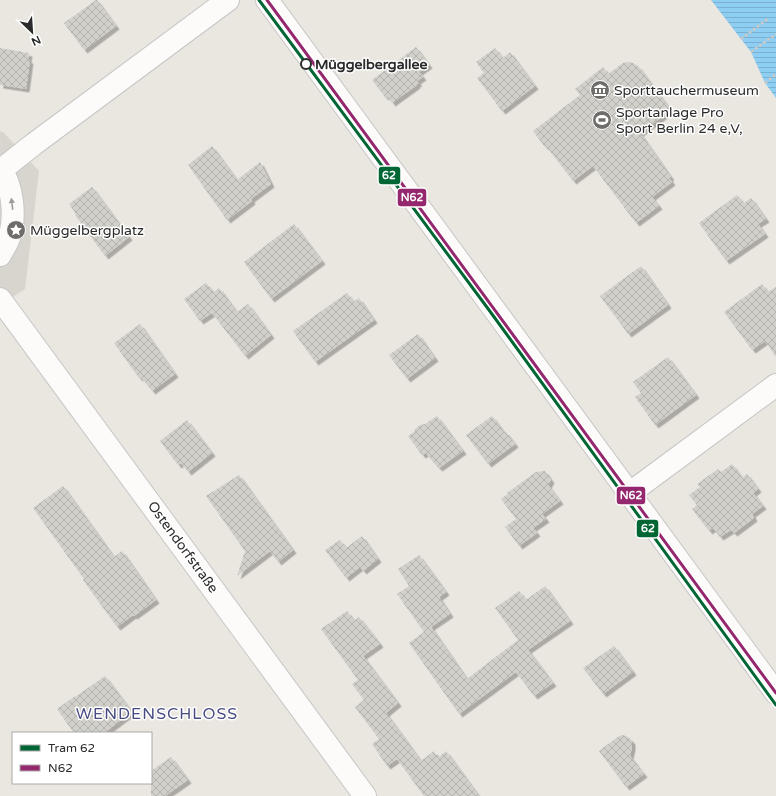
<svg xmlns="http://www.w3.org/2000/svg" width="776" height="796" viewBox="0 0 776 796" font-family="'Varela Round',sans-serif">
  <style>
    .plaza { fill: #d8d5cf }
    .water { fill: url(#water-rules) }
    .building { fill: url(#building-cross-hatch); filter: url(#shadow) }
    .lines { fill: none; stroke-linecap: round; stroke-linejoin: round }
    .street-casing { stroke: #c7c6c6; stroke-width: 24 }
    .path { stroke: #cac9c8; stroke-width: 2.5; stroke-dasharray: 3 2; stroke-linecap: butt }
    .street { stroke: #fcfbfa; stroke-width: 22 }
    .bus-1-casing { stroke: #fff; stroke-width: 6 }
    .bus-1 { stroke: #95276e; stroke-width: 3 }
    .tram-1-casing { stroke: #fff; stroke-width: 6 }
    .tram-1 { stroke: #063; stroke-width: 3 }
    .oneway { fill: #9e9d9d }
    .stop-dot { fill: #fff; stroke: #2b2b2b; stroke-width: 2 }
    .labels { text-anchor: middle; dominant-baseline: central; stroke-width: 3; stroke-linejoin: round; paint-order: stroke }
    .stop-label { font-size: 14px; font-weight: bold; fill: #2b2b2b; stroke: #fff; text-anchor: start }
    .poi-label { font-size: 14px; fill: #2b2b2b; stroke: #fff; text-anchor: start }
    .street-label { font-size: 14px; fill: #2b2b2b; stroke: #fff }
    .quarter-label { font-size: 16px; letter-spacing: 1px; fill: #474b81; stroke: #fff }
    .line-badge { stroke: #fff; stroke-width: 1.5 }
    .badge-label { font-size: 11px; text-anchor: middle; font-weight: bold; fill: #fff }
  </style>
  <defs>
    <pattern id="water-rules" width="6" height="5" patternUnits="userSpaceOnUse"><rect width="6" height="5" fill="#8ecef2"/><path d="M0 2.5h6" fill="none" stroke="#7bb1d0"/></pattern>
    <pattern id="building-cross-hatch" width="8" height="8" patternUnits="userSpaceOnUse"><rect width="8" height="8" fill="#d2d0cb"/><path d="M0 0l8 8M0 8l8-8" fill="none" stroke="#b4b3ae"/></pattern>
    <filter id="shadow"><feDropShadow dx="3.5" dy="3.5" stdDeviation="0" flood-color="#0004"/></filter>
  </defs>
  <rect width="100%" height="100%" fill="#eae7e0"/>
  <path class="plaza" d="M0,131l3,1 36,39 -14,118 -25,16z"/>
  <path class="water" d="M711,0h65v98l-11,-15 -14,-31z"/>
  <g class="building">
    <path d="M96,0h1l19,26 -32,24 -20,-27z"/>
    <path d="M416,47l13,18 -10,7 4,5 -6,4 2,2 -3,1 1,1 -25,18 -5,-7 -2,1 -13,-17z"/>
    <path d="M0,48l29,5 -1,7h2l-4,29 -26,-4z"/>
    <path d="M495,48l8,10 7,-6 25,34 -33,25 -25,-33 7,-5 -8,-11z"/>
    <path d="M629,62l4,1 5,3 33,44 -31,23 31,44 -2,1 3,4 -20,15 7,9 -23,17 -43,-57 -20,15 -27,-35 -1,1 -12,-16 47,-36 -5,-6 28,-22 5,7 15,-11z"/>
    <path d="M212,146l25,34 23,-18 11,22 -20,15 1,2 -25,19 -39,-55z"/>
    <path d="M92,187l37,50 -24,19 -30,-41 1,-1 -7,-10z"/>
    <path d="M737,195l7,8 7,-5 15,21 -8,5 7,10 -39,27 -27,-38z"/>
    <path d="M294,224l28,37 -51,38 -27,-37z"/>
    <path d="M641,266l27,39 -40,29 -28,-38z"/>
    <path d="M206,283l8,9 5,-4 18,24 11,-8 23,31 -26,21 -33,-43 -12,8 -16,-22z"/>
    <path d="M762,284l6,8 8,-5v70l-11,-16 -13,9 -28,-38z"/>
    <path d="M347,293l7,9 5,-4 15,22 -59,42 -22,-31z"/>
    <path d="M140,324l35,50 -23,17 -11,-14 -2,1 -25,-35z"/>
    <path d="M418,334l17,24 -28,21 -18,-24z"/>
    <path d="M668,357l28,38 -41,30 -20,-28 6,-4 -8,-11z"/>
    <path d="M437,416l26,35 -24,17 -5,-5 -8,-10 -4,2 -14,-19 6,-4 1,-3 5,-4 5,-1z"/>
    <path d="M492,416l12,16h2l9,12 -27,20 -22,-29z"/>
    <path d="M187,420l25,33 -24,19 -7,-9 -3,2 -18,-24z"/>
    <path d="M732,464l10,14 5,-4 11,15 -5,4 10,13 -11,8 2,4 -20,15 -3,-3 -11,7 -7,-9 -4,3 -17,-22 5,-4 -8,-10 11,-8 -3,-3 21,-15 3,3z"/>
    <path d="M545,471l6,9 -3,5 12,16 -18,13 4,5 -13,9 4,5 -18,13 -14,-19 11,-8 -15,-20 7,-5 -1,-1 29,-21z"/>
    <path d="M239,475l54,75 -15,12 -8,-11 -33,25 8,-25 -39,-55z"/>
    <path d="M63,486l51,71 8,-6 34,49 -22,16 -1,-1 -16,12 -34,-47 1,-1 -51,-71z"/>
    <path d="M362,536l16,23 -15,12 -3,-4 -14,11 -21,-28 15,-10 6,8z"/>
    <path d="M419,555l27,37 -7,5 11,17 -19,13 36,52 51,-39 -23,-32 24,-17 7,9 19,-14 25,35 -42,29 25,33 -19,13 -18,-24 -57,42 -50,-71 15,-11 -27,-38 12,-8 -11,-17z"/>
    <path d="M347,611l7,10 5,-4 21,27 -17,12 35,47 -12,10 35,48 13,-10 4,7 8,-7 33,45h-55l-27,-37 -10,7 -15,-22 7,-5 -24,-32 9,-7 -12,-16 6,-4 -37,-51z"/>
    <path d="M614,646l19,26 -30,22 -20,-26z"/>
    <path d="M105,676l27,36 -28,21h-30l-17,-24 18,-13v1z"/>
    <path d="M623,735l5,2 4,4v6l-2,9 14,18 -18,13 -27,-36 20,-15z"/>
    <path d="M171,757l17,23 -23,16h-14v-25z"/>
  </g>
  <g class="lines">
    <g class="street-casing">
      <g id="street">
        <path d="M267,0l509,693"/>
        <path d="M0,168c13,18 16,49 9,70 -2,6 -6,11 -9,17"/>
        <path d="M1,170l33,-26 194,-144"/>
        <path d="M0,299l365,497"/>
        <path d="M630,493l146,-108"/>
      </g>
    </g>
    <g class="path">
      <path d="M711,0h1"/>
      <path d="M741,39l28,-21"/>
      <path d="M751,52l25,-18"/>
      <path d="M765,83l11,-9"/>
    </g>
    <use href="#street" class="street"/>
    <g class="bus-1-casing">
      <path id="bus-1" d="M267,0l509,693"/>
    </g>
    <use href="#bus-1" class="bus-1"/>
    <g class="tram-1-casing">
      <path id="tram-1" d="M259,0l230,310 287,395"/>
    </g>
    <use href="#tram-1" class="tram-1"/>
  </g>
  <defs><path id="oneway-solid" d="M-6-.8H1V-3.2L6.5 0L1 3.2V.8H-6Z"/></defs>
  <use class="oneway" href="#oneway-solid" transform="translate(12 204) rotate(-97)"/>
  <defs>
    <g id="museum-disc" transform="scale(1)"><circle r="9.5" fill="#6e6d6a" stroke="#fff"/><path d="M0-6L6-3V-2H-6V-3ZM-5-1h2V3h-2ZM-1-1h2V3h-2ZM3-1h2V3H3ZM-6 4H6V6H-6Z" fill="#fff"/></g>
    <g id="stadium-disc" transform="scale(1)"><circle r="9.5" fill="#6e6d6a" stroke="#fff"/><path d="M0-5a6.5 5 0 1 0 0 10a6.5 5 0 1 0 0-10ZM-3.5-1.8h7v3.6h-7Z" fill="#fff"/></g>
    <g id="sight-disc" transform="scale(1)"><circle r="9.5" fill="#6e6d6a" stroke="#fff"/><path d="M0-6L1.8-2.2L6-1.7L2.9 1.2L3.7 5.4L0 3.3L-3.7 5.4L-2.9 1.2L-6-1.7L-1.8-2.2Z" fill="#fff"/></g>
  </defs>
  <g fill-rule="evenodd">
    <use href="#museum-disc" x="600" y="90"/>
    <use href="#stadium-disc" x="602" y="120"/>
    <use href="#sight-disc" x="16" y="230"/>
  </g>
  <circle class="stop-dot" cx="306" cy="64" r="5"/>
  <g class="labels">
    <g class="stop-label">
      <text x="315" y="64">Müggelbergallee</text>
    </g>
    <g class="poi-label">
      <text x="614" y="90">Sporttauchermuseum</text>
      <text x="616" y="112">Sportanlage Pro<tspan x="616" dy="16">Sport Berlin 24 e,V,</tspan></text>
      <text x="30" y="230">Müggelbergplatz</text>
    </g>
    <g class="street-label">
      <text transform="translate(183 547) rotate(54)">Ostendorfstraße</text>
    </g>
    <g class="quarter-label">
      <text x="157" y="714">WENDENSCHLOSS</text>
    </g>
  </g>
  <g class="line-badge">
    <rect x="378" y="166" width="23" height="19" rx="4" fill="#063"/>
    <rect x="397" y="188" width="30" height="19" rx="4" fill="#95276e"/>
    <rect x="616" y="486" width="30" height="19" rx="4" fill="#95276e"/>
    <rect x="636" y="519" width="23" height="19" rx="4" fill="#063"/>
  </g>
  <g class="badge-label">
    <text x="389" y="179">62</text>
    <text x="412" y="201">N62</text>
    <text x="631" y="499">N62</text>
    <text x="648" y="532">62</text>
  </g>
  <rect x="12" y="732" width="140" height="52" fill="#ffffff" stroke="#aaaaaa"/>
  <rect x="20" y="745" width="20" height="6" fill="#006633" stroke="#aaaaaa"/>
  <text x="48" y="752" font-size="12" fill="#2b2b2b">Tram 62</text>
  <rect x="20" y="765" width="20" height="6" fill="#95276e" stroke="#aaaaaa"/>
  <text x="48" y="772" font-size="12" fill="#2b2b2b">N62</text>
  <g transform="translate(32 32) rotate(155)" stroke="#ffffff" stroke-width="3" paint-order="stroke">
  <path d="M0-3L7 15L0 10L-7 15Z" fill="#2b2b2b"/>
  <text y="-6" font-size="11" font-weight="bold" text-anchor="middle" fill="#2b2b2b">N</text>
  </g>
</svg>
